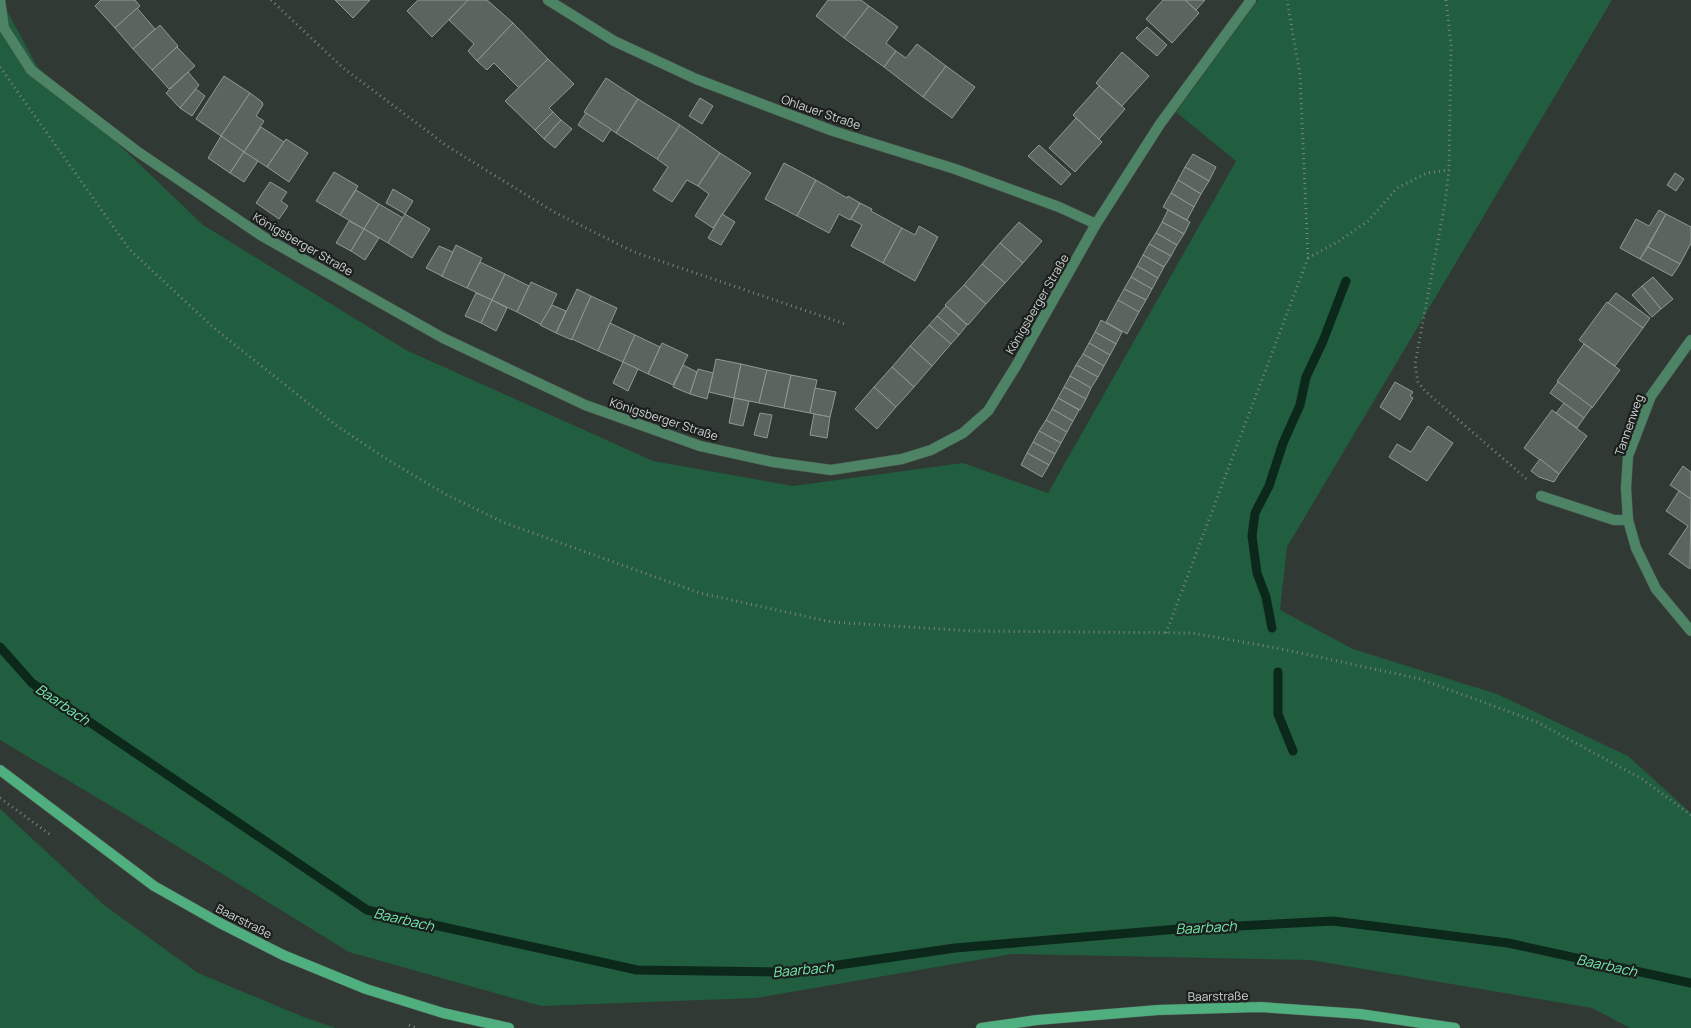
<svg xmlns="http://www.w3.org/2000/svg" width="1691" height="1028" viewBox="0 0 1691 1028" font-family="Manrope,sans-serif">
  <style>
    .green { fill: #215d3f }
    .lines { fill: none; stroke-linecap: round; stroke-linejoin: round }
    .stream { stroke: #0c281a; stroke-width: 9 }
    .building { fill: #5c645f; stroke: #909993 }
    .service-casing { stroke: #4d5550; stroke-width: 11 }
    .minor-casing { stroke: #4d5550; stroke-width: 11 }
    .secondary-casing { stroke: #4d5550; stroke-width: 11 }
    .path { stroke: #7d837f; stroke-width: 3; stroke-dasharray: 1 4; stroke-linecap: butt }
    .service { stroke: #4c8465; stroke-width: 10 }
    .minor { stroke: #4c8465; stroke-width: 10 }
    .secondary { stroke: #50af7e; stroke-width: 10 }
    .labels { text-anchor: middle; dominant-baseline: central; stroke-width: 4.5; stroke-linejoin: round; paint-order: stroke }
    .street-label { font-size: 12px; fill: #ced3d0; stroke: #1b1f1d }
    .water-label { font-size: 14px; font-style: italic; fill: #72eaab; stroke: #1b1f1d }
  </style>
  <rect width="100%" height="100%" fill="#313934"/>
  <g class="green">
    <path d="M0,0h1l36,66 166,159 203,125 247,111 140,25 170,-23 85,30 188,-332 -60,-49 82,-112h354l-325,547 -7,63 73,39 144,45 131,62 63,57v215h-61l-38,-20 -281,-48 -299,-6 -256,44 -215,8 -192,-54 -221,-136 -128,-76z"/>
    <path d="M0,809l104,96 94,68 108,45 30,10h-336z"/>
  </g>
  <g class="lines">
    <g class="stream">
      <path d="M1272,628l-6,-31 -9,-24 -5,-37 3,-23 14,-27 14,-43 17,-38 6,-28 17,-36 23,-60"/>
      <path d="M0,647l32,36 335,227 270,60 153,2 165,-24 223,-19 155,-8 175,22 183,40"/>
      <path d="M1278,672v42l15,37"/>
    </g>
  </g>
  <g class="building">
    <path d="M101,0h34l5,6 -25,22 -20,-22z"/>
    <path d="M335,0h35l-17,18z"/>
    <path d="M418,0h50l-36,37 -25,-26z"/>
    <path d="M468,0h19l26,23 -36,38 -9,-10 6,-7 -25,-24z"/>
    <path d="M828,0h33l8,6 -25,32 -28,-22z"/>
    <path d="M1163,0h22l14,13 -27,30 -26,-24z"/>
    <path d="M1185,0h20l-9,10z"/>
    <path d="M869,6l29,21 -12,16 10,8 -12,16 -40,-29z"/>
    <path d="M137,8l18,21 -22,20 -18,-21z"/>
    <path d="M513,23l35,36 -29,29 -25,-25 -7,7 -10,-9z"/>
    <path d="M160,25l18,21 -26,24 -19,-21z"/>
    <path d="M1147,27l20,18 -10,11 -21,-18z"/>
    <path d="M917,44l29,22 -23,31 -39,-30 12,-16 10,7z"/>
    <path d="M177,47l18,19 -26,23 -17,-19z"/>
    <path d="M1122,52l27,24 -27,30 -26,-23z"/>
    <path d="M548,59l26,25 -25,24 4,4 -18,18 -30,-29z"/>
    <path d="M946,66l29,21 -23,31 -29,-21z"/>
    <path d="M188,72l11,13 -19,23 -14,-15z"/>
    <path d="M224,76l26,17 -29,43 -25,-17z"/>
    <path d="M606,78l32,21 -22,34 -32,-21z"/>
    <path d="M1099,86l26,23 -26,30 -26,-24z"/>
    <path d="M196,89l9,7 -13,20 -12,-8z"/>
    <path d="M250,93l12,9 1,3 -7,11 8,5 -20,31 -23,-16z"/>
    <path d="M700,98l13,8 -11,18 -13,-8z"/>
    <path d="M638,99l42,26 -23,34 -41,-26z"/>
    <path d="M553,112l8,8 -17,19 -9,-9z"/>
    <path d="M586,113l25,16 -8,13 -25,-17z"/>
    <path d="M1076,118l26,24 -27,30 -26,-24z"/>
    <path d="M561,120l11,9 -17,19 -11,-9z"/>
    <path d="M680,125l40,28 -22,33 -11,-6 -15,22 -19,-12 15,-23 -11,-8z"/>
    <path d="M261,127l23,15 -17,25 -23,-15z"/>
    <path d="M221,136l23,16 -14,21 -22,-15z"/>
    <path d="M286,139l22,14 -19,29 -22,-15z"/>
    <path d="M1039,145l32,29 -10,11 -33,-29z"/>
    <path d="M244,152l14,9 -14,21 -14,-9z"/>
    <path d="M720,153l31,20 -38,55 -18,-12 14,-22 -11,-8z"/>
    <path d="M1193,154l23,13 -7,14 -24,-14z"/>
    <path d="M784,163l32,17 -19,36 -32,-17z"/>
    <path d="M1185,167l24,14 -8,13 -23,-14z"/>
    <path d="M334,172l24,14 -18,29 -24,-14z"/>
    <path d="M1675,173l9,6 -8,12 -9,-6z"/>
    <path d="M816,180l31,18 1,-2 12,7 -10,17 -11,-6 -10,19 -32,-17z"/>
    <path d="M1178,180l23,14 -7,13 -23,-14z"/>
    <path d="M270,182l17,10 -6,9 7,5 -9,13 -23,-16z"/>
    <path d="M393,189l20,12 -8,13 -19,-11z"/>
    <path d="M356,190l23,14 -15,25 -24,-14z"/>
    <path d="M1171,193l23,14 -7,13 -24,-13z"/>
    <path d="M860,203l12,6 -1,2 31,17 -19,35 -32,-17 11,-21 -11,-6z"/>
    <path d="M379,204l24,14 -15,25 -24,-14z"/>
    <path d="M1168,210l22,12 -6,12 -22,-12z"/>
    <path d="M1659,210l7,4 -26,45 -20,-11 16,-29 13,7z"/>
    <path d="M405,214l25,15 -18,29 -24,-15z"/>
    <path d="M722,214l13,8 -14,23 -13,-7z"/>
    <path d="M1666,214l25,13v16l-11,21 -32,-17z"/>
    <path d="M349,221l15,8 -13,22 -15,-8z"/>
    <path d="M1019,222l23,19 -19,22 -23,-20z"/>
    <path d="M1162,222l22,12 -7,11 -21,-12z"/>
    <path d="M919,226l19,11 -23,44 -32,-18 19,-35 13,7z"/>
    <path d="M364,229l15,9 -14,22 -14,-9z"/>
    <path d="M1156,233l21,12 -6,11 -22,-12z"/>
    <path d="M1000,243l23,20 -18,20 -23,-19z"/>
    <path d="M1149,244l22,12 -7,11 -21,-12z"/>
    <path d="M456,245l26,13 -15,30 -26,-12z"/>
    <path d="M439,246l14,6 -11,24 -16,-8z"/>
    <path d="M1648,247l32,17 -8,12 -32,-17z"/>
    <path d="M1143,255l21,12 -6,11 -21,-12z"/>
    <path d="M480,262l25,12 -13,26 -25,-12z"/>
    <path d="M982,264l23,19 -19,21 -22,-19z"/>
    <path d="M1137,266l21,12 -6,11 -21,-12z"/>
    <path d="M505,274l24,12 -12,26 -25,-12z"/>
    <path d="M1131,277l21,12 -6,11 -22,-11z"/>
    <path d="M1653,277l20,22 -12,10 -19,-23z"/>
    <path d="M531,282l26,12 -15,31 -25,-13z"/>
    <path d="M964,285l22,19 -18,21 -23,-20z"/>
    <path d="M1642,286l19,23 -9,8 -20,-22z"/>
    <path d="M577,289l14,7 -19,44 -16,-7z"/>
    <path d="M1124,289l22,11 -7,12 -21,-12z"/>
    <path d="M476,293l16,7 -11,23 -16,-7z"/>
    <path d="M1616,293l34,25 -7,10 -35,-25z"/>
    <path d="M591,296l26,12 -19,43 -26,-12z"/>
    <path d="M492,300l15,8 -11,23 -15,-8z"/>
    <path d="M1118,300l21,12 -12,22 -21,-12z"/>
    <path d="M1607,302l36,26 -28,38 -36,-26z"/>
    <path d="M552,305l14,6 -10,22 -16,-8z"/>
    <path d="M946,306l21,19 -8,10 -22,-19z"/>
    <path d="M937,316l22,19 -8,9 -22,-19z"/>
    <path d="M1101,320l21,12 -6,12 -21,-12z"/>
    <path d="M610,323l25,12 -12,27 -25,-11z"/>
    <path d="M929,325l22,19 -19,22 -22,-20z"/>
    <path d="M1095,332l21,12 -6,11 -21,-12z"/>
    <path d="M635,335l25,12 -12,27 -25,-12z"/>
    <path d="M662,343l26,12 -15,30 -25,-11z"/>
    <path d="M1089,343l21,12 -6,11 -21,-12z"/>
    <path d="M1584,344l36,26 -28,38 -35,-27z"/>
    <path d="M910,346l22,20 -18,21 -22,-20z"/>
    <path d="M1083,354l21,12 -6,11 -22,-12z"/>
    <path d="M716,359l25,5 -7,34 -25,-6z"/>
    <path d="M623,362l15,7 -10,22 -15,-8z"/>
    <path d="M741,364l26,6 -8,33 -25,-5z"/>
    <path d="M683,365l14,7 -7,22 -17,-7z"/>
    <path d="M1076,365l22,12 -7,11 -21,-12z"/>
    <path d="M892,367l22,20 -18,20 -22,-20z"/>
    <path d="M698,369l15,4 -6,26 -17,-5z"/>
    <path d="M767,370l24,5 -7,33 -25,-5z"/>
    <path d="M791,375l26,5 -7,33 -26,-5z"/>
    <path d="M1070,376l21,12 -5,11 -22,-12z"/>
    <path d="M1395,382l18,10 -3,4 3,2 -13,22 -20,-13z"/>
    <path d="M1558,382l34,25 -8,11 -34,-25z"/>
    <path d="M874,387l22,20 -19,22 -22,-20z"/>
    <path d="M1064,387l22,12 -6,11 -22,-12z"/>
    <path d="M815,388l21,4 -6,25 -20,-4z"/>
    <path d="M734,398l15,3 -6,25 -14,-3z"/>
    <path d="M1058,398l21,12 -6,11 -21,-12z"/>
    <path d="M1564,403l20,15 -7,10 -21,-15z"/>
    <path d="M1052,409l21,12 -6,11 -21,-12z"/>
    <path d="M1552,410l35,26 -28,38 -35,-26z"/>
    <path d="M760,413l12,2 -5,23 -13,-3z"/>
    <path d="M814,414l16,3 -3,21 -17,-3z"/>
    <path d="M1046,420l21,12 -6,11 -22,-12z"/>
    <path d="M1428,426l25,17 -26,38 -38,-24 8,-13 14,8z"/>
    <path d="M1039,431l22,12 -6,11 -22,-12z"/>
    <path d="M1033,442l22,12 -6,11 -22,-12z"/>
    <path d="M1027,453l22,12 -7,12 -21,-12z"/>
    <path d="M1540,459l19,15 -5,8 -15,-5 -8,-6z"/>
    <path d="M1683,466l8,6v27l-21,-14z"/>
    <path d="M1679,491l12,8 -1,70 -21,-15 19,-28 -22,-15z"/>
  </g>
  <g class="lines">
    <g class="service-casing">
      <path id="service" d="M1541,496l73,24h14"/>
    </g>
    <g class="minor-casing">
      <g id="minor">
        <path d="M0,0l4,28 27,42 107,82 124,84 181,102 142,67 115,41 73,16 58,8 71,-11 29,-9 32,-17 25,-22 28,-45 80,-142 64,-100 91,-124"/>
        <path d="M548,0l66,41 82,38 137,52 122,38 104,38 37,17"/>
        <path d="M1691,340l-40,56 -23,60 -2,32 2,32 8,28 20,41 35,42"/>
      </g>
    </g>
    <g class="secondary-casing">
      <g id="secondary">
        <path d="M0,770l154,116 64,36 65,33 83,34 77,24 66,15"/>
        <path d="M981,1028l56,-8 121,-10 102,-3 100,7 95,14"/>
      </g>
    </g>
    <g class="path">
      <path d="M271,0l71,67 105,79 107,66 80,40 211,72"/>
      <path d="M1446,0l5,45 -2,125 -4,33 -30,161 3,18 7,9 104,90"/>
      <path d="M0,67l130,183 85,79 122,97 51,34 59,35 58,28 195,70 131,29 141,9 220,2 90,16 138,30 117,43 105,57 49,36"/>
      <path d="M1308,258l31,-17 29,-20 29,-33 30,-15 22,-3"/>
      <path d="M1166,633l142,-375 -8,-183 -13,-75"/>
      <path d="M0,798l52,38"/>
      <path d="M409,1025l8,3"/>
    </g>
    <use href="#service" class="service"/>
    <use href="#minor" class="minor"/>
    <use href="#secondary" class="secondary"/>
  </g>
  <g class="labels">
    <g class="street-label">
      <text transform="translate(821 112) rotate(19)">Ohlauer Straße</text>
      <text transform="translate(303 244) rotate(30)">Königsberger Straße</text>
      <text transform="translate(1037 304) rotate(-60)">Königsberger Straße</text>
      <text transform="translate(664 419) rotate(18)">Königsberger Straße</text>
      <text transform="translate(1629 425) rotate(-71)">Tannenweg</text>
      <text transform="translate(244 921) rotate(27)">Baarstraße</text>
      <text transform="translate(1218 996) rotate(-1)">Baarstraße</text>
    </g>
    <g class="water-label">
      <text transform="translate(63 704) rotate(34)">Baarbach</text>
      <text transform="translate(404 919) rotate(13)">Baarbach</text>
      <text transform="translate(1206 927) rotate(-3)">Baarbach</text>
      <text transform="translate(1607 965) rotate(12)">Baarbach</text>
      <text transform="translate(803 969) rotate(-5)">Baarbach</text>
    </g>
  </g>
</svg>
